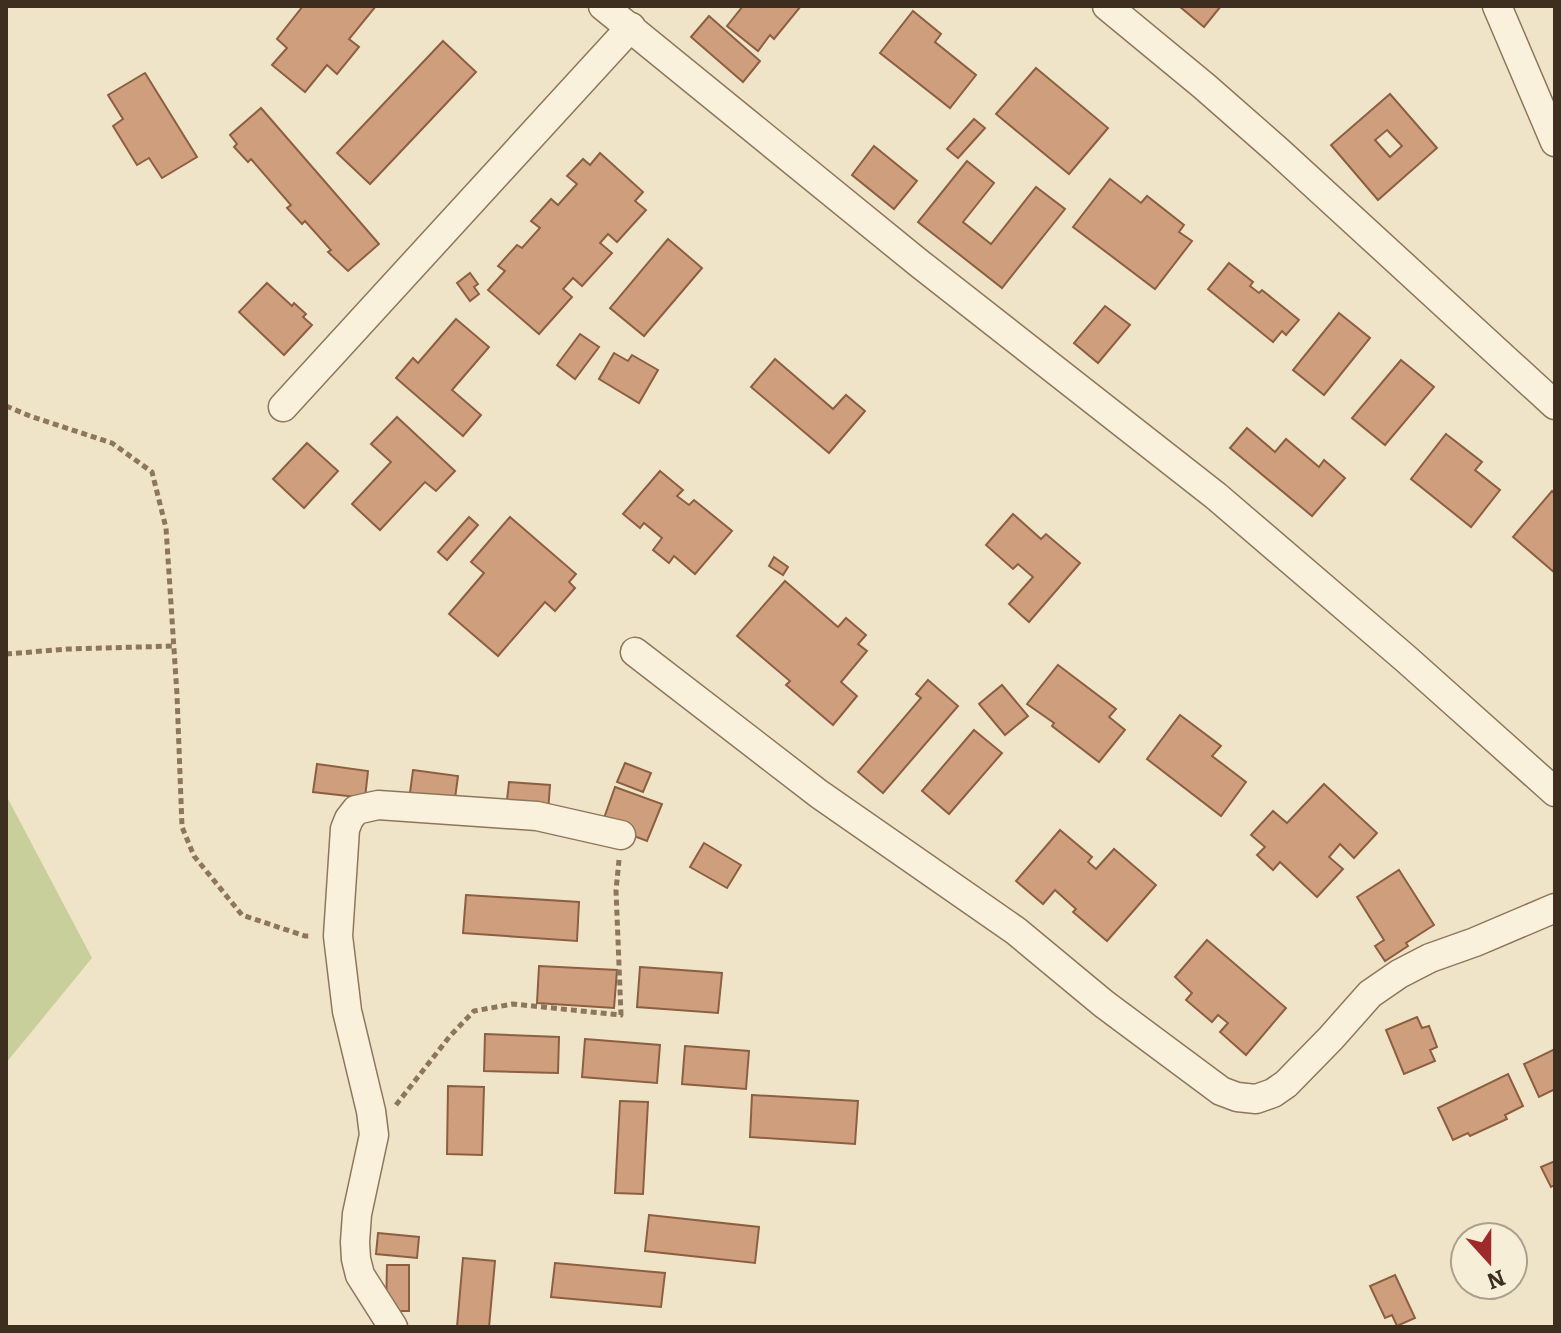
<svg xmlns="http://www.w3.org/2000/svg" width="1561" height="1333" viewBox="0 0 1561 1333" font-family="Bitter,serif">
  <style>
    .green { fill: #c9cf9b }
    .building { fill: #cf9f7d; stroke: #8d5f41; stroke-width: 2; fill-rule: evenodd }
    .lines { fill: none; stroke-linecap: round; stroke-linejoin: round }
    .street-casing { stroke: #8d765c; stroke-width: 31 }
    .path { stroke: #8d765c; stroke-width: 5; stroke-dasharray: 6 4; stroke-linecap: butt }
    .street { stroke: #faf1dc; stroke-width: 28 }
  </style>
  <rect width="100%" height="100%" fill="#f0e4c8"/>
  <path class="green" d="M6,795l86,163 -86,105z"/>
  <g class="building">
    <path d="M303,6h73l-27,33 10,8 -22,27 -10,-9 -22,27 -33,-27 15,-17 -10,-9z"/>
    <path d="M743,6h58l-27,33 -4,-4 -12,16 -31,-25z"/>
    <path d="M1179,6h42l-17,21z"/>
    <path d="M913,11l28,23 -6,8 41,33 -26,33 -70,-55z"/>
    <path d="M709,16l51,45 -17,21 -52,-45z"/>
    <path d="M443,41l33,31 -106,112 -33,-31z"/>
    <path d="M1036,68l72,60 -39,46 -73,-60z"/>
    <path d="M145,73l52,84 -35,21 -13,-20 -12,7 -24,-39 10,-7 -15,-24z"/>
    <path d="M1390,94l47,54 -59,52 -47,-55zM1387,130l15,16 -12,11 -15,-17z"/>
    <path d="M261,108l118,136 -31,27 -20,-19 3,-2 -26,-29 -3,3 -15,-16 4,-3 -40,-46 -3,3 -14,-15 3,-3 -7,-9z"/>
    <path d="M974,119l11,9 -27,30 -11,-9z"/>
    <path d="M874,146l43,35 -23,28 -42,-34z"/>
    <path d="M600,153l43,39 -8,9 11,9 -29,32 -9,-8 -8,9 12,10 -30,33 -9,-8 -10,11 9,8 -33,37 -51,-44 17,-19 -7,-5 19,-21 5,3 18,-20 -9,-7 20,-22 7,6 19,-21 -10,-8 16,-17 7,6z"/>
    <path d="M967,161l27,22 -31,39 28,22 45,-57 29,22 -63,79 -84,-66z"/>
    <path d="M1110,179l31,24 6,-7 37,29 -5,7 13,9 -37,48 -82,-62z"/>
    <path d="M668,239l34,29 -58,68 -34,-28z"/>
    <path d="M1229,263l24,19 -3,4 9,7 3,-3 37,30 -13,15 -4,-4 -9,11 -65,-53z"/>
    <path d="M470,273l8,11 -4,3 5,7 -9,7 -13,-18z"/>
    <path d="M267,283l25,23 2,-3 12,11 -3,3 9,8 -28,30 -45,-43z"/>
    <path d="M1105,306l25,19 -32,38 -24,-20z"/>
    <path d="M1339,313l31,25 -46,57 -31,-25z"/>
    <path d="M456,319l33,28 -37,43 29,25 -18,21 -67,-58 17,-20 5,5z"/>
    <path d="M580,334l19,13 -24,32 -18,-14z"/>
    <path d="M614,353l14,8 4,-6 26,15 -19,33 -40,-24z"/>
    <path d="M775,359l58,50 13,-14 19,16 -36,42 -78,-66z"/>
    <path d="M1401,360l33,27 -49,58 -33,-27z"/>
    <path d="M397,417l58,54 -19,20 -11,-9 -45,48 -28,-26 39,-42 -20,-18z"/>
    <path d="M1247,428l28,24 11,-13 33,28 5,-7 21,18 -33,38 -82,-68z"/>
    <path d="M1446,434l36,28 -7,8 25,20 -29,37 -60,-48z"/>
    <path d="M307,443l31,28 -34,37 -31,-29z"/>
    <path d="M660,471l23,19 -6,6 12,9 5,-5 38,31 -37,43 -21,-18 -5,7 -16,-13 9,-12 -18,-15 -4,5 -17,-14z"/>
    <path d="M1552,491l3,3v79l-42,-36z"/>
    <path d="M1013,514l28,25 5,-5 34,29 -51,59 -20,-18 24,-27 -15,-13 -5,5 -27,-24z"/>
    <path d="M469,517l9,8 -31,35 -9,-8z"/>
    <path d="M510,517l66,57 -7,8 6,6 -20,23 -10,-9 -47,54 -49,-42 35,-41 -13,-11z"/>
    <path d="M774,557l14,10 -5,8 -14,-9z"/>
    <path d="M785,581l53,46 8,-9 20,17 -8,9 9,7 -26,31 16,14 -24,29 -47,-40 4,-4 -53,-45z"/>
    <path d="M1058,665l58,44 -7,8 16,13 -26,32 -47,-36 2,-3 -27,-19z"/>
    <path d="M928,680l30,26 -75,87 -25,-21 63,-74 -5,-4z"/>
    <path d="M1002,685l26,31 -23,19 -26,-31z"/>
    <path d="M1180,715l41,31 -9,10 34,26 -25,34 -74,-57z"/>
    <path d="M974,730l28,23 -53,61 -27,-23z"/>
    <path d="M625,763l26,10 -8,19 -26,-10z"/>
    <path d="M317,764l51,7 -3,27 -52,-6z"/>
    <path d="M413,770l45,6 -4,30 -45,-6z"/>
    <path d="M509,782l41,3 -2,27 -42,-3z"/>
    <path d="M1324,784l53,49 -23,25 -14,-14 -11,13 14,12 -26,28 -37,-35 -7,8 -16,-15 8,-8 -14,-12 22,-24 14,12z"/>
    <path d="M615,787l47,17 -15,37 -45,-17z"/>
    <path d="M1060,830l32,27 -4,5 8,7 18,-20 42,36 -49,56 -34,-29 3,-3 -21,-19 -12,14 -27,-23z"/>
    <path d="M704,843l37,22 -14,23 -37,-21z"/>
    <path d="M1399,870l35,55 -28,18 2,3 -23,15 -10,-15 9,-6 -27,-43z"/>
    <path d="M466,895l113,7 -2,39 -114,-8z"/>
    <path d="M1207,940l79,68 -40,47 -26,-23 8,-9 -10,-8 -6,7 -26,-22 6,-7 -17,-16z"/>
    <path d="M539,966l78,4 -3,38 -77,-5z"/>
    <path d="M640,967l82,6 -4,40 -81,-6z"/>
    <path d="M1417,1017l5,11 7,-2 8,21 -7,3 5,11 -31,13 -18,-44z"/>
    <path d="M485,1034l74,3 -1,36 -74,-2z"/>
    <path d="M585,1039l75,6 -3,38 -75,-6z"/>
    <path d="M685,1046l64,5 -3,38 -64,-5z"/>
    <path d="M1555,1049v44l-2,-3 -14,7 -15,-33z"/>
    <path d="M1508,1074l15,32 -18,9 2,4 -37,17 -2,-3 -15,7 -15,-32z"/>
    <path d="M448,1086l36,1 -2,68 -35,-1z"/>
    <path d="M752,1095l106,6 -3,43 -105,-7z"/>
    <path d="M620,1101l28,1 -5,92 -28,-1z"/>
    <path d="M1555,1161v24l-4,2 -10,-20z"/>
    <path d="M649,1215l110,12 -4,36 -110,-12z"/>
    <path d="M378,1233l41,4 -2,21 -41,-4z"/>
    <path d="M463,1258l32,3 -6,66h-32z"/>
    <path d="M555,1263l110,10 -4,34 -110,-10z"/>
    <path d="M387,1265h22v46h-23z"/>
    <path d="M1395,1275l20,43 -18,8 -5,-11 -7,3 -15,-32z"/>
  </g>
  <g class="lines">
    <g class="street-casing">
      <g id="street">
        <path d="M603,6l317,258 296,232 189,162 150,134"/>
        <path d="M1107,6l97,80 74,65 277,254"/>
        <path d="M1497,6l58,136"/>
        <path d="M283,407l348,-380"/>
        <path d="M635,652l184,142 197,137 88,73 117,87 16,6 19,2 17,-6 13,-9 45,-46 39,-44 29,-20 31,-16 45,-16 80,-34"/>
        <path d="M393,1327l-33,-52 -4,-16 -1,-17 2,-28 17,-79 -3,-24 -24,-100 -9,-75 7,-107 4,-10 7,-9 22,-5 159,11 84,19"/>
      </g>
    </g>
    <g class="path">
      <path d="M6,406l24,10 82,27 40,29 14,56 11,167 5,132 12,29 48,59 63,21h7"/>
      <path d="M6,654l62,-5 106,-3"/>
      <path d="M396,1105l54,-69 24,-25 39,-7 108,11 -5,-125 3,-30"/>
    </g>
    <use href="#street" class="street"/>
  </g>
  <rect width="1561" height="1333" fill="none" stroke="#3d2e20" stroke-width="16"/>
  <g transform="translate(1489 1261) rotate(159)"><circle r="38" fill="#f7eed8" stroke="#ada18e" stroke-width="2"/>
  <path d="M0-6L14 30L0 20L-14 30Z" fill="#9e2a2b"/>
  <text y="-12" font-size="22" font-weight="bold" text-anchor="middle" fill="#3d2e20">N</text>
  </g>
</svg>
